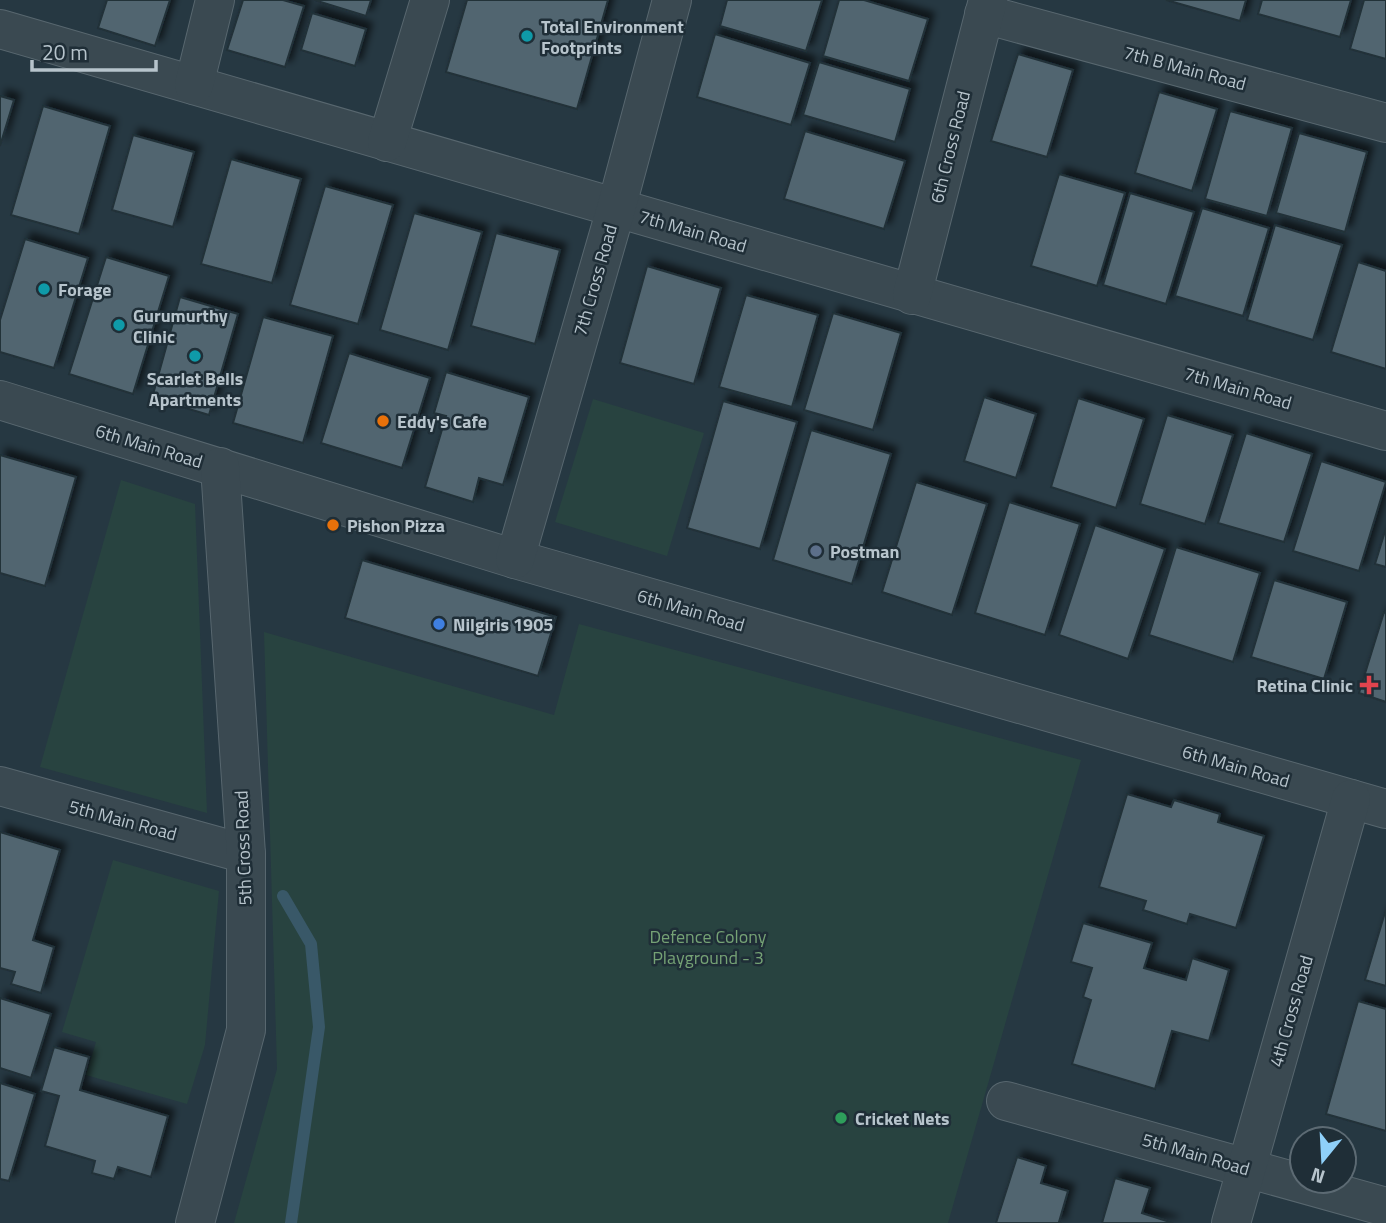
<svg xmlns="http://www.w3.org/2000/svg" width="1386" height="1223" viewBox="0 0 1386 1223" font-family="'Titillium Web',sans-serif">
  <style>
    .green { fill: #284340 }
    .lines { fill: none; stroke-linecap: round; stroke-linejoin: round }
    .stream { stroke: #395868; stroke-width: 12 }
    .building { fill: #51656f; stroke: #213039; stroke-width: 2; filter: url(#shadow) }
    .minor-casing { stroke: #58676f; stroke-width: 40 }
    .minor { stroke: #3a4951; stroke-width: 38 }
    .culture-dot { fill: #0f9aa8; stroke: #1f2e37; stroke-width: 2.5 }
    .food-dot { fill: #e8710a; stroke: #1f2e37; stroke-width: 2.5 }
    .service-dot { fill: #5c6f8a; stroke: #1f2e37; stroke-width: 2.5 }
    .shop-dot { fill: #3f7fe0; stroke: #1f2e37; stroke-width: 2.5 }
    .health-dot { fill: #e0444e; stroke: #1f2e37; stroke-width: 2.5 }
    .leisure-dot { fill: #2e9e5b; stroke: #1f2e37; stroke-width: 2.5 }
    .labels { text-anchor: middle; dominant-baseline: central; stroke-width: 5; stroke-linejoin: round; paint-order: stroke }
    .poi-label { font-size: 18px; font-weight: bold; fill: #b7c4cc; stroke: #1f2e37; text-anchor: start }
    .street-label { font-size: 18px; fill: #b7c4cc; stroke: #1f2e37 }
    .park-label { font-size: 18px; fill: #75a275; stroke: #1f2e37 }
  </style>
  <defs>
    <filter id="shadow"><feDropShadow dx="6" dy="-6" stdDeviation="3.5" flood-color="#0009"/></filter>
  </defs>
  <rect width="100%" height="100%" fill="#263842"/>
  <g class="green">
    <path d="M593,399l111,34 -37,123 -112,-34z"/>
    <path d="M121,480l74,24 12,309 -167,-46z"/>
    <path d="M579,624l502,136 -133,463h-714l43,-154 -13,-437 290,83z"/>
    <path d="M113,860l106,31 -14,154 -18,59 -101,-29 10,-33 -34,-10z"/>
  </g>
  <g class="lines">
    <path class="stream" d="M283,896l28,48 8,83 -28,196"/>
  </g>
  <g class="building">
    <path d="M107,0h63l-15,46 -57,-18z"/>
    <path d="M243,0h40l21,6 -19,61 -58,-17z"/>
    <path d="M314,0h57l-5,16z"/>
    <path d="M467,0h141l-31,109 -131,-37z"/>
    <path d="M727,0h95l-16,51 -86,-25z"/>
    <path d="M839,0h25l64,19 -19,62 -86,-25z"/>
    <path d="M1166,0h80l-6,21z"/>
    <path d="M1262,0h89l-11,37 -82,-23z"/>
    <path d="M1364,0h22v59l-36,-10z"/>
    <path d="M312,13l54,16 -11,37 -54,-16z"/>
    <path d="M715,34l95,29 -19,62 -94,-28z"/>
    <path d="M1018,54l55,16 -26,87 -56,-16z"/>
    <path d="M819,62l91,27 -15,53 -92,-27z"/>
    <path d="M1159,92l58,17 -25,82 -57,-18z"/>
    <path d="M0,96l14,4 -14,46z"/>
    <path d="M43,106l67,20 -31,108 -68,-19z"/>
    <path d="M1230,111l62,17 -25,88 -62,-17z"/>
    <path d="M805,131l100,30 -21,68 -100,-30z"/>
    <path d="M1299,133l68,19 -22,80 -69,-19z"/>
    <path d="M133,135l61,17 -21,75 -61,-17z"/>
    <path d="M231,159l70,20 -29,104 -71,-19z"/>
    <path d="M1059,174l66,19 -28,93 -66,-20z"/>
    <path d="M325,186l68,19 -35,119 -68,-19z"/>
    <path d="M1130,193l64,19 -28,92 -63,-19z"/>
    <path d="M1202,208l67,20 -26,88 -68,-20z"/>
    <path d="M414,213l68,19 -34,118 -68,-20z"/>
    <path d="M1275,225l67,20 -29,95 -66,-20z"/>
    <path d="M496,233l64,17 -25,94 -64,-18z"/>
    <path d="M25,239l63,19 -34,110 -54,-16v-32z"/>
    <path d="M106,257l63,19 -36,118 -64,-20z"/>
    <path d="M1358,262l28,9v98l-55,-17z"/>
    <path d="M647,266l74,22 -27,96 -74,-21z"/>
    <path d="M746,295l72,20 -26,92 -73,-20z"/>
    <path d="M180,297l58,17 -29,101 -57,-17z"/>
    <path d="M833,313l68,20 -28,97 -69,-20z"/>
    <path d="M263,317l70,19 -30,107 -70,-20z"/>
    <path d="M349,353l81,25 -28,90 -81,-25z"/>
    <path d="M446,372l83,25 -26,88 -24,-7 -6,24 -48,-15 21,-71 -12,-3z"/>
    <path d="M984,397l52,17 -20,64 -52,-17z"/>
    <path d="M1078,398l66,21 -28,89 -65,-21z"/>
    <path d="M723,401l74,21 -37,127 -73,-21z"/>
    <path d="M1167,415l66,20 -28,89 -65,-20z"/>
    <path d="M811,430l80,24 -39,130 -79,-24z"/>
    <path d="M1246,433l66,21 -28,88 -66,-19z"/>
    <path d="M0,455l76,22 -31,109 -45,-13z"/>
    <path d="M1321,461l65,21 -27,89 -66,-20z"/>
    <path d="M916,482l71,22 -35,111 -70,-23z"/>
    <path d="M1009,502l71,22 -35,111 -70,-22z"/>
    <path d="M1095,525l70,24 -37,110 -69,-24z"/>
    <path d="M1386,528v39l-11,-3z"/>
    <path d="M1176,547l84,26 -27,89 -84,-27z"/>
    <path d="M362,560l194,57 -18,59 -193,-58z"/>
    <path d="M1274,580l73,22 -23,77 -73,-22z"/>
    <path d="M1384,612l2,1v89l-27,-9z"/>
    <path d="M1127,794l44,13 3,-7 46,14 -2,8 46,14 -28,92 -46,-14 -3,10 -44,-14 3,-9 -47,-14z"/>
    <path d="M0,832l60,18 -27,90 21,7 -13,46 -30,-9 4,-12 -15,-4z"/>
    <path d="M1386,909v77l-21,-6z"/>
    <path d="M1083,923l69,20 -8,25 42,12 6,-22 37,12 -20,71 -37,-10 -17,58 -83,-25 19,-64 -8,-3 9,-29 -21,-6z"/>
    <path d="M0,998l51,16 -20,64 -31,-10z"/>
    <path d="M1358,1001l28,8v122l-60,-17z"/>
    <path d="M54,1047l35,10 -9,33 88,26 -17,61 -33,-10 -4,12 -22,-6 3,-12 -50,-15 14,-50 -18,-5z"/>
    <path d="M0,1083l35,11 -26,87 -9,-2z"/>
    <path d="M1017,1157l29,9 -5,17 27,8 -9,31 3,1h-66z"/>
    <path d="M1115,1178l35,10 -8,25 31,10h-71z"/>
  </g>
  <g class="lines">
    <g class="minor-casing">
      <g id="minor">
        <path d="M984,14l402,109"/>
        <path d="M0,29l1386,402"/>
        <path d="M194,85l21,-85"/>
        <path d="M387,142l43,-142"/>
        <path d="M912,295l76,-295"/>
        <path d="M0,400l515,159 871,250"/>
        <path d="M515,559l101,-350 56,-209"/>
        <path d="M0,786l246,68"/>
        <path d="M1006,1101l380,106"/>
        <path d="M195,1223l51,-193v-176l-26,-387"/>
        <path d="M1231,1223l120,-424"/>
      </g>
    </g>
    <use href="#minor" class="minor"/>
  </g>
  <g class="culture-dot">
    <circle cx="527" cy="36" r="7"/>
    <circle cx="44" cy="289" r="7"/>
    <circle cx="119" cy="325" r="7"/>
    <circle cx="195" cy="356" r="7"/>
  </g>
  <g class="food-dot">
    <circle cx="383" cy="421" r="7"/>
    <circle cx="333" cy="525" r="7"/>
  </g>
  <circle class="service-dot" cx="816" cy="551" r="7"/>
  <circle class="shop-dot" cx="439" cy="624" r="7"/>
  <path class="health-dot" d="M1365.5 674.5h7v7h7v7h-7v7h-7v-7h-7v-7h7z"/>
  <circle class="leisure-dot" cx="841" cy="1118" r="7"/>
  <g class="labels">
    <g class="poi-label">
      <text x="541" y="26">Total Environment<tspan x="541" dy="21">Footprints</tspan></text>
      <text x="58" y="289">Forage</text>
      <text x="133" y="315">Gurumurthy<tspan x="133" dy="21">Clinic</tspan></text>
      <text x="195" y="378" text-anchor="middle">Scarlet Bells<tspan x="195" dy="21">Apartments</tspan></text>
      <text x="397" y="421">Eddy's Cafe</text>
      <text x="347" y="525">Pishon Pizza</text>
      <text x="830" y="551">Postman</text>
      <text x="453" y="624">Nilgiris 1905</text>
      <text x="1353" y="685" text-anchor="end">Retina Clinic</text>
      <text x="855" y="1118">Cricket Nets</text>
    </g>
    <g class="street-label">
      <text transform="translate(1185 68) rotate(15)">7th B Main Road</text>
      <text transform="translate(950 147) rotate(-76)">6th Cross Road</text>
      <text transform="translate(693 231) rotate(16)">7th Main Road</text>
      <text transform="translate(595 280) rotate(-74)">7th Cross Road</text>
      <text transform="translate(1238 388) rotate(16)">7th Main Road</text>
      <text transform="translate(149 446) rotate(17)">6th Main Road</text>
      <text transform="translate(691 610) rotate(16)">6th Main Road</text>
      <text transform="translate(1236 766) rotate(16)">6th Main Road</text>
      <text transform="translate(123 820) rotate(15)">5th Main Road</text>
      <text transform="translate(243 848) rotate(-92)">5th Cross Road</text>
      <text transform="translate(1291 1011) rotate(-74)">4th Cross Road</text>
      <text transform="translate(1196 1154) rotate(16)">5th Main Road</text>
    </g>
    <g class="park-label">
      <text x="708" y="936">Defence Colony<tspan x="708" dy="21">Playground - 3</tspan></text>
    </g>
  </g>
  <g transform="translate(1323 1160) rotate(198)"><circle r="33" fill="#1f2e37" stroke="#5c6a73" stroke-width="2"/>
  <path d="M0-5L12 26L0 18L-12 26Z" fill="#8fd0f9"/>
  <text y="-10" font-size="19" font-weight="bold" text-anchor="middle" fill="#b7c4cc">N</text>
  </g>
  <path d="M32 60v10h124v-10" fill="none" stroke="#b7c4cc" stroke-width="3.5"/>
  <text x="42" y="60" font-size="21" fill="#b7c4cc" stroke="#1f2e37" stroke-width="5" paint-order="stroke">20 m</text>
</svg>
